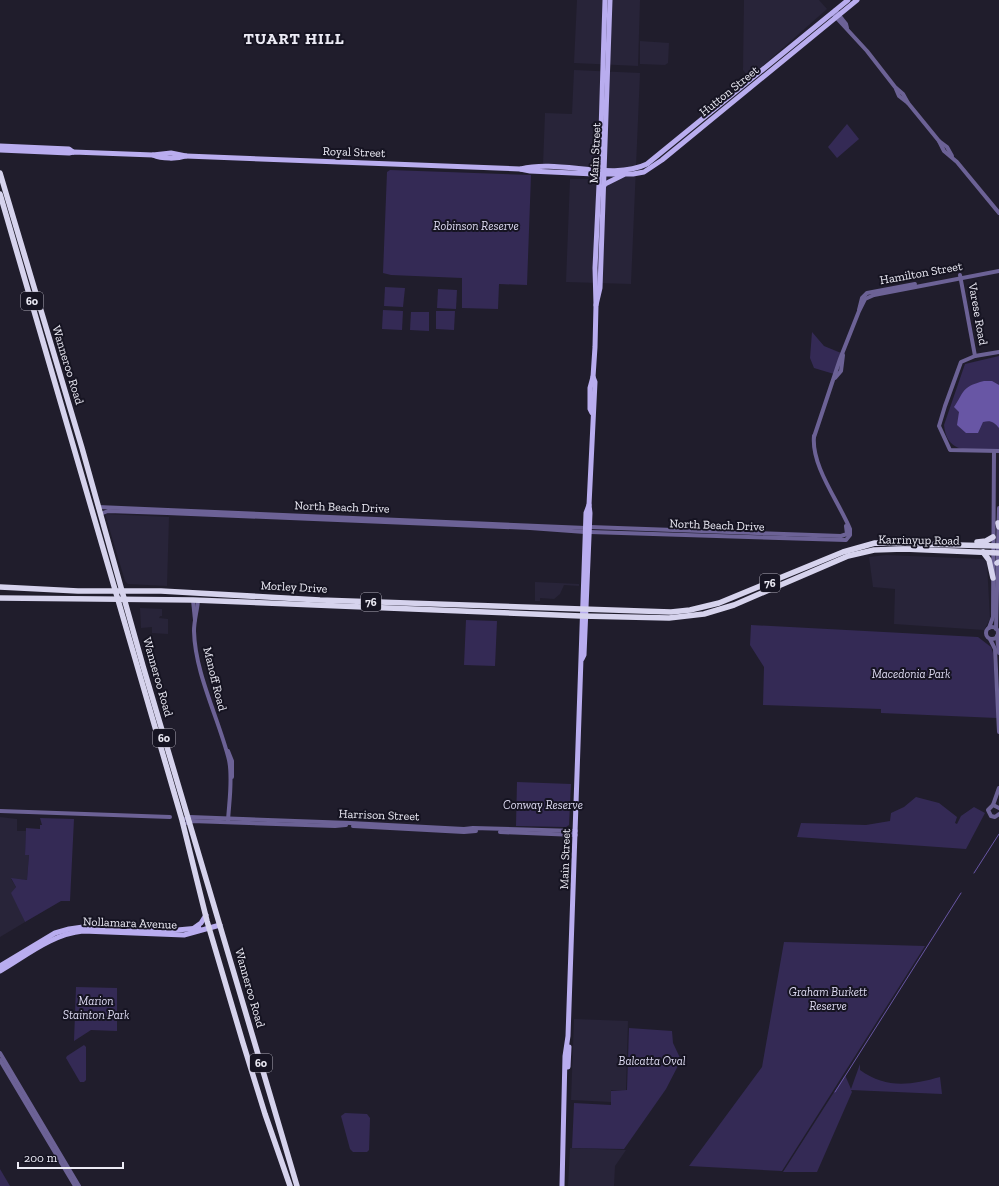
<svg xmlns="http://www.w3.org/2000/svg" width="999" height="1186" viewBox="0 0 999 1186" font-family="'Zilla Slab',serif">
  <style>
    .built { fill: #282439 }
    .green { fill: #342a55 }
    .water { fill: #6856a5 }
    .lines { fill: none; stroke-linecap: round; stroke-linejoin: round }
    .stream { stroke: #6856a5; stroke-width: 1 }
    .minor { stroke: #6c6296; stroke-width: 4 }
    .major { stroke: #b9adef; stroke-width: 5 }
    .highway { stroke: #d6d3ed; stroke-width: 5.5 }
    .labels { text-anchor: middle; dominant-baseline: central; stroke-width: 4; stroke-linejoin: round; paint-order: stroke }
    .shield { fill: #161422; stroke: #acaab6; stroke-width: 1 }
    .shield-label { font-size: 11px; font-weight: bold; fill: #ecebf5 }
    .street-label { font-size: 12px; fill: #ecebf5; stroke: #161422 }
    .park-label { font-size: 12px; font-style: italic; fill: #dedbf2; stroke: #161422 }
    .district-label { font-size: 16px; font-weight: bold; letter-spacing: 1px; fill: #ecebf5; stroke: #161422 }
  </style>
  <rect width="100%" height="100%" fill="#201d2c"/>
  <g class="built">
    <path d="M577,0h63l-2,66 -64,-3z"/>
    <path d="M744,0h75l8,9 -78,69 -6,-8z"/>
    <path d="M640,41l29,2 -1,20 -3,2 -25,-1z"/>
    <path d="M574,70l66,3 -9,211 -65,-2 4,-103h27l1,-11 -55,-3 2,-52 27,1z"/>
    <path d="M105,514l64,3 -2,69 -39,-2 -3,-3z"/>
    <path d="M886,555l98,4 3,4 3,56 -6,11 -90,-6 1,-35 -22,-2 -4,-30z"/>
    <path d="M535,582l44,2v2l-15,-1 -4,9 -6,5 -14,-1v3h-5z"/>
    <path d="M140,608l22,1v7h-2l-1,2 9,1v15l-16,-1v-6l-11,1z"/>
    <path d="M0,817l17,2v12h9l-1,24h4l-2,25 -16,-1 5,8 -4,6 13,29 -25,15z"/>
    <path d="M574,1019l54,2 -2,69h-15v12l-40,-2z"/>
    <path d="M570,1148l56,2 -11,16 -1,20h-46z"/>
  </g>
  <g class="green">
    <path d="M847,124l12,15 -22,19 -9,-11z"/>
    <path d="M390,170l141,5 -4,110 -28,-1 -1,25 -36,-1v-30l-71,-3 -8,-2 4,-101z"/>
    <path d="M385,287l20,1 -2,19 -19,-1z"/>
    <path d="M438,289l19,1 -1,19 -19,-1z"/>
    <path d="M383,310l20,1 -1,19 -20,-1z"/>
    <path d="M436,311h19l-1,19 -18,-1z"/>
    <path d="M411,312h18v19l-19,-1z"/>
    <path d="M812,332l12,14 17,7 -7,21 -20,-6 -4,-10z"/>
    <path d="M999,356v94c-25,-1 -52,7 -55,-25l21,-61z"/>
    <path d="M466,620l31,1 -2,45 -31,-1z"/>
    <path d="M751,625l227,12 13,10 2,6 4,65 -116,-5v-4l-118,-4 1,-38 -14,-22z"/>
    <path d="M517,782l54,2 -2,41 -3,2 -50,-1z"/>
    <path d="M916,797l23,6 18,14 -2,6 2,1 4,-8 13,-9 11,6 -19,36 -169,-12 4,-14 65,2 24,-4 1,-8 13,-6z"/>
    <path d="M40,818l34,1 -4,82h-9l-36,21 -14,-29 5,-6 -5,-9 16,2 2,-25h-4l1,-27 14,1v-4h2z"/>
    <path d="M784,942l141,4 -143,225 -93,-5 73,-99z"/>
    <path d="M76,987l41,1v43l-26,-1 -17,11z"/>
    <path d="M629,1028l43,3 1,12 8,17 -15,29 -42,60 -52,-1 2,-45 37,2v-14l16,-1z"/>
    <path d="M84,1045l2,2v33l-2,2h-4l-14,-24 1,-2z"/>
    <path d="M860,1064v6c26,19 51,15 80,7l2,17 -91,-4 1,2 -35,80h-34l62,-97 6,14z"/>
    <path d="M345,1113l22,1 3,4 -1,32 -2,2h-14l-3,-3 -9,-33z"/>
    <path d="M0,1169l10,17h-10z"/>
  </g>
  <path class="water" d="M984,381h8l7,4v43c-5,-6 -8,-8 -16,-6l-5,11h-12l-9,-8 2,-13 -5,-5c11,-16 7,-20 30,-26z"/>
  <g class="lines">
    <g class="stream">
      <path d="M974,873l25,-39"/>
      <path d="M835,1092l126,-199"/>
    </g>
    <g class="minor">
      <path d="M835,10l11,14 1,4"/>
      <path d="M832,13l35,38 28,36 8,7 5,9"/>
      <path d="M896,89l3,7 9,7 31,38 8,6 5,9"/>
      <path d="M939,141l5,10 13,11 42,51"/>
      <path d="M960,275l15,81"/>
      <path d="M859,310l3,-12 5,-5 48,-9"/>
      <path d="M999,352l-24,4 -14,6 -16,44 -6,20 11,24 49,1"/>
      <path d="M835,378l6,-7 2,-16"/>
      <path d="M814,437l26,-78 19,-48 6,-12 9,-4 125,-24"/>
      <path d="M98,507l488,21"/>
      <path d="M100,514l8,-3 59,2 363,15 55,4"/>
      <path d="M590,527l251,9 6,-2 -1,-8"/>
      <path d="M590,532l256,8 4,-5v-6c-11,-27 -39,-63 -36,-93"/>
      <path d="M193,600l2,20"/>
      <path d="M198,601c-1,10 -4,20 -4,30 1,43 25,88 35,129 4,19 0,42 -1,61"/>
      <circle cx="992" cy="633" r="6"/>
      <path d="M989,628l4,-11 1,-166"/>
      <path d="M996,629l3,-121"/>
      <path d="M997,636l2,17"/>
      <path d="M990,639l5,10 4,83"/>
      <path d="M228,751l4,10v16"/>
      <path d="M993,805l6,-17"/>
      <path d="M999,808l-6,-3 -5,5 3,6 4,1 4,-3"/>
      <path d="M0,811l170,6"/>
      <path d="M182,820l8,-3 160,6 114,6 9,-1 103,3"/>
      <path d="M187,823l5,-2 143,5 11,-1"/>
      <path d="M353,826l111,6 12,-1"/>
      <path d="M500,832l76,3"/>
      <path d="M0,1053l79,133"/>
      <path d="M0,1060l75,126"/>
    </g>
    <g class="major">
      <path d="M0,146l69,3 4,3"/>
      <path d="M0,150l69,3 4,-1 80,3 18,-2 15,3"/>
      <path d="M153,155c9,4 24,4 33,1l334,13 10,2 64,3h39l11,-2 18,-12 195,-160"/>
      <path d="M521,169c38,-10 91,12 126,-5l201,-164"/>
      <path d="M603,187l2,-3 18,-9"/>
      <path d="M596,305l4,-17 10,-288"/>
      <path d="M592,413l-2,-4v-21l3,-11 2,-30 1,-42 -1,-37 5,-104 5,-164"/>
      <path d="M582,659l2,-4 6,-142 -1,-8 6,-123 -2,-5"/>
      <path d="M194,928l7,-5 5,-8"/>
      <path d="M0,966l55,-33 14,-4 14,-2 83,4 33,-3"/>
      <path d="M0,971c26,-15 52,-37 83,-40l101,4 36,-10"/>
      <path d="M568,1067l1,-20"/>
      <path d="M562,1186l3,-130 3,-20 18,-523 3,-8"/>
    </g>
    <g class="highway">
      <path d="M0,173l82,275 61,218 154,520"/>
      <path d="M0,194l182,626 25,101 36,122 22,71 25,72"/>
      <path d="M998,523l1,4"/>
      <path d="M977,542l9,-1 7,-4"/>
      <path d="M983,552l6,8 4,18"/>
      <path d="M997,563l2,-1"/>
      <path d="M0,587l78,4h83l159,9 351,12 19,-2 29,-7 124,-51 32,-9 124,3"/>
      <path d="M0,598l193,2 388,16 88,2 35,-4 30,-9 114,-49 26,-6 30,-1 95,4"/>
    </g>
  </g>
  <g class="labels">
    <g class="shield">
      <rect x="21" y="292" width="22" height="18" rx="3"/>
      <rect x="760" y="574" width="20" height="18" rx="3"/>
      <rect x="361" y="593" width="20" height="18" rx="3"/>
      <rect x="153" y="729" width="22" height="18" rx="3"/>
      <rect x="250" y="1054" width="22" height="18" rx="3"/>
    </g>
    <g class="shield-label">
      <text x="32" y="301">60</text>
      <text x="770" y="583">76</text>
      <text x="371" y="602">76</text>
      <text x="164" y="738">60</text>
      <text x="261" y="1063">60</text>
    </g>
    <g class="street-label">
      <text transform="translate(729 91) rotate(-39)">Hutton Street</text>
      <text transform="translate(354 152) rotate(2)">Royal Street</text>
      <text transform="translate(595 153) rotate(-87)">Main Street</text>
      <text transform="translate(921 273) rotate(-10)">Hamilton Street</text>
      <text transform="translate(978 314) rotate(80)">Varese Road</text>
      <text transform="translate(68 365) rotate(73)">Wanneroo Road</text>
      <text transform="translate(342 507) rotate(2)">North Beach Drive</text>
      <text transform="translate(717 525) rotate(2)">North Beach Drive</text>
      <text transform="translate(919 540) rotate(1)">Karrinyup Road</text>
      <text transform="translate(294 587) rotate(3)">Morley Drive</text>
      <text transform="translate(158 677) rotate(74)">Wanneroo Road</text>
      <text transform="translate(215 679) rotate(76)">Manoff Road</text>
      <text transform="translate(379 815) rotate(2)">Harrison Street</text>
      <text transform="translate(565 859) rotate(-88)">Main Street</text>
      <text transform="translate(130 923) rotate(2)">Nollamara Avenue</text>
      <text transform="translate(250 988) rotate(74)">Wanneroo Road</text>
    </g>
    <g class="park-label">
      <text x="476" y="226">Robinson Reserve</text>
      <text x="911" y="674">Macedonia Park</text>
      <text x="543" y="805">Conway Reserve</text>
      <text x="828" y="992">Graham Burkett<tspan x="828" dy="14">Reserve</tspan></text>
      <text x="96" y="1001">Marion<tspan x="96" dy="14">Stainton Park</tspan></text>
      <text x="652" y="1061">Balcatta Oval</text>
    </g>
    <g class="district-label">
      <text x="294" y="38">TUART HILL</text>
    </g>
  </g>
  <path d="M18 1162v6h105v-6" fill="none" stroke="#ecebf5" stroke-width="2"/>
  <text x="24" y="1162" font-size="12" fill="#ecebf5" stroke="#161422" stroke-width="3" paint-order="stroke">200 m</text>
</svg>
